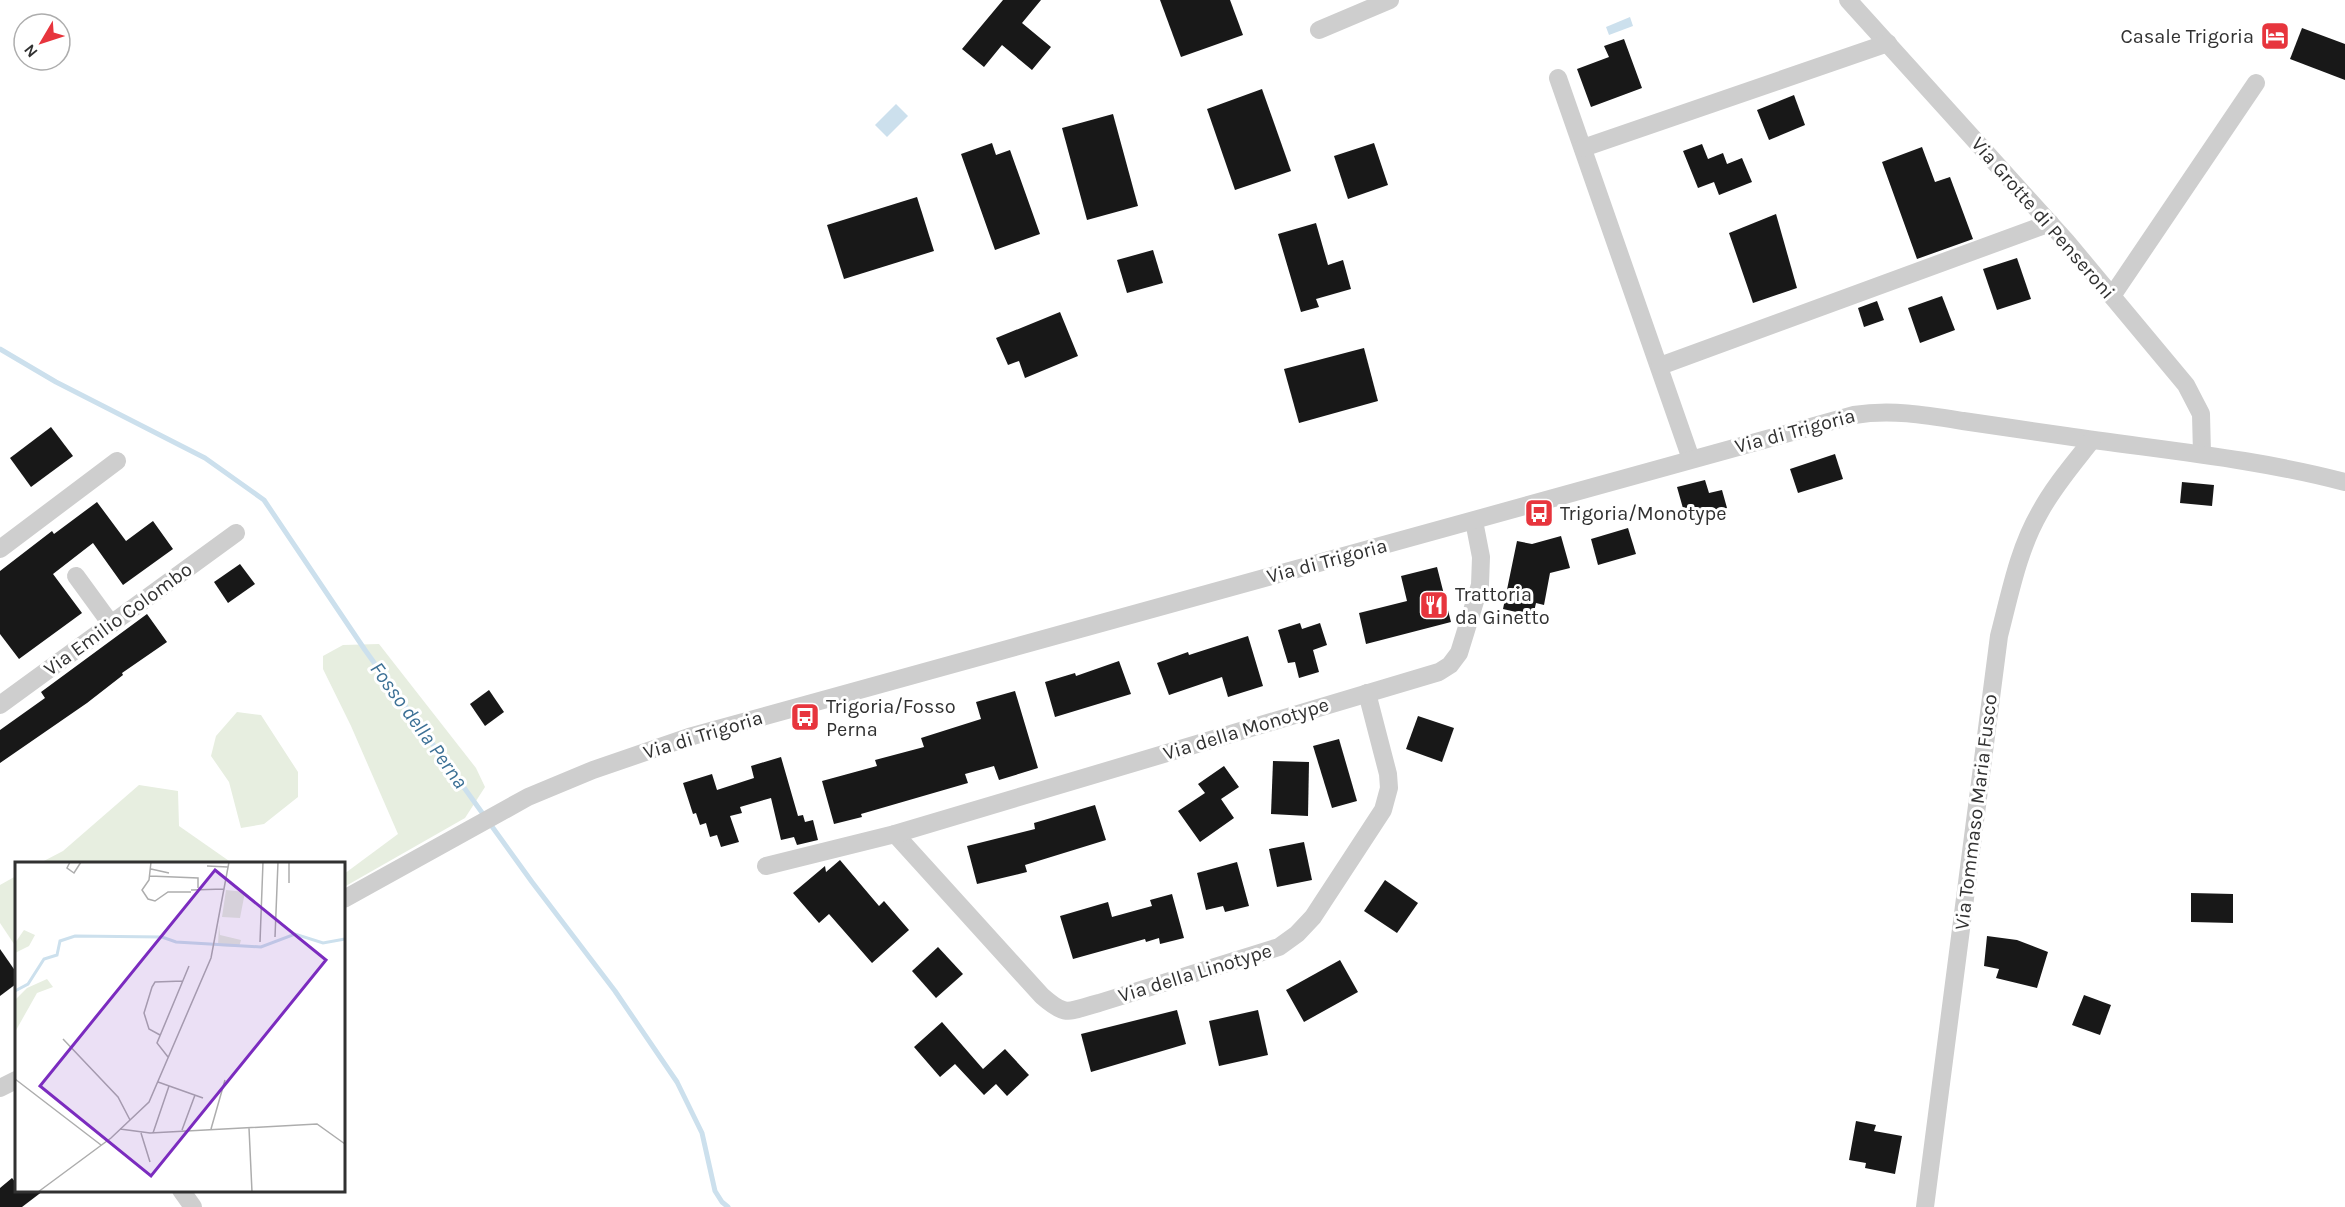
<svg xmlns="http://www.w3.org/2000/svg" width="2345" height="1207" viewBox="0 0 2345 1207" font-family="Karla,sans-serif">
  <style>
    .green { fill: #e7eee0 }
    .water { fill: #cce0ed }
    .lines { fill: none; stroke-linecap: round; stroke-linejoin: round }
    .stream { stroke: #cce0ed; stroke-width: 5 }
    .building { fill: #181818 }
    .minor { stroke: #cecece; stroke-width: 18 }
    .labels { text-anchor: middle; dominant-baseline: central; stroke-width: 6; stroke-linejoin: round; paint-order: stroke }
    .poi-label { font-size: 20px; fill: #313131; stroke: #fff; text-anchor: start }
    .street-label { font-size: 20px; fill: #313131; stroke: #fff }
    .water-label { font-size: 21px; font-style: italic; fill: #3d7196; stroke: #fff }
    .inset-river { fill: none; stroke: #cce0ed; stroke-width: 3 }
    .inset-road { fill: none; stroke: #adadad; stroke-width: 1.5 }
    .view { fill: #7b2cbf; fill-opacity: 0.15; stroke: #7b2cbf; stroke-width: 3 }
    .inset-edge { fill: none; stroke: #313131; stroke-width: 3 }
  </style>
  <rect width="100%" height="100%" fill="#fff"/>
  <g class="green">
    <path d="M379,644l97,124 9,19 -20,31 -121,69v-13l54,-40 -47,-108 -28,-57v-13l20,-11z"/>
    <path d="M237,712l24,3 37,57v25l-34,27 -23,4 -12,-46 -18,-26 5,-20z"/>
    <path d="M139,785l39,6 1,35 53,37h-192l23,-12z"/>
    <path d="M16,876v71l-16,-24v-38z"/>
  </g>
  <g class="water">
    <path d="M1630,17l3,9 -24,9 -3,-8z"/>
    <path d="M896,104l12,12 -21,21 -12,-12z"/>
  </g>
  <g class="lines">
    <path class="stream" d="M0,349l56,33 149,76 59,42 101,150 167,232 83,109 62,91 25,51 13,58 7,11 6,5"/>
  </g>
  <g class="building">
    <path d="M1003,0h38l-19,23 29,24 -19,23 -30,-25 -18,22 -22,-18z"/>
    <path d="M1160,0h70l13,35 -62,22z"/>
    <path d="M2302,28l43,16v36l-55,-21z"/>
    <path d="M1624,39l18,49 -51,19 -14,-38 32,-12 -5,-11z"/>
    <path d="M1262,89l29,82 -56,19 -28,-81z"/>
    <path d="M1794,95l11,30 -36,15 -12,-30z"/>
    <path d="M1113,114l25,92 -51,14 -25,-92z"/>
    <path d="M992,143l4,12 14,-5 30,84 -45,16 -34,-96z"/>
    <path d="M1374,143l14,42 -40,14 -14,-43z"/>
    <path d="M1702,144l6,15 15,-6 4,11 15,-6 10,24 -33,13 -5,-13 -16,6 -15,-37z"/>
    <path d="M1922,147l13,35 15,-5 23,62 -56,20 -35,-97z"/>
    <path d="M917,197l17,54 -90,28 -17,-54z"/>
    <path d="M1776,214l21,74 -44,15 -24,-70z"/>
    <path d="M1316,223l12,42 15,-5 8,29 -35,10 3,8 -18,5 -23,-78z"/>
    <path d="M1153,250l10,33 -36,10 -10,-33z"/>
    <path d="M2017,258l14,41 -34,11 -14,-41z"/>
    <path d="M1942,296l13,34 -35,13 -12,-35z"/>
    <path d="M1877,301l7,19 -20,7 -6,-19z"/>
    <path d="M1060,312l18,44 -53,22 -6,-17 -11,4 -12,-27z"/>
    <path d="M1364,348l14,53 -79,22 -15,-54z"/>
    <path d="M51,427l22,29 -42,31 -21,-29z"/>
    <path d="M1835,454l8,25 -45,14 -8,-24z"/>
    <path d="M1705,480l4,13 13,-3 5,18 -41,11 -9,-32z"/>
    <path d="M2182,482l32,3 -2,21 -32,-3z"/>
    <path d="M97,502l29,39 27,-20 20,28 -50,36 -30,-42 -40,31 29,39 -63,46 -19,-25v-63l52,-40 2,3z"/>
    <path d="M1628,528l8,26 -38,11 -7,-26z"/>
    <path d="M1561,536l9,32 -20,5 -6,32 -8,-2 -3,13 -30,-7 14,-68 15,3z"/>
    <path d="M240,564l15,20 -27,19 -14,-21z"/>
    <path d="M1437,567l14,55 -85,22 -7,-31 48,-12 -6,-25z"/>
    <path d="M147,614l20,28 -45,31 1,2 -36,28 -87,60v-33l45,-32 -4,-6z"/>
    <path d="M1300,623l2,6 18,-6 7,22 -14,5 6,22 -20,6 -4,-16 -7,1 -10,-33z"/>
    <path d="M1248,636l15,50 -35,11 -6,-20 -53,18 -12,-32 31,-11 1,3z"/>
    <path d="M1119,661l12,33 -76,23 -10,-35 30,-9 1,3z"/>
    <path d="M489,690l15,22 -19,14 -15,-22z"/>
    <path d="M1015,691l23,77 -39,12 -5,-14 -29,8 3,9 -107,31 1,3 -28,7 -12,-43 55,-15 -2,-6 49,-13 -3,-9 60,-19 -5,-17z"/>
    <path d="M1418,716l36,12 -12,34 -36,-13z"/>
    <path d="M1339,739l18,62 -25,7 -19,-62z"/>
    <path d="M781,757l17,59 5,-1 2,7 8,-2 5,20 -21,5 -3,-8 -13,3 -10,-42 -31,9 2,6 -12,3 9,26 -18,5 -4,-12 -7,2 -4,-14 -6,2 -4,-12 -3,1 -10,-31 29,-9 5,16 37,-12 -3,-12z"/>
    <path d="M1273,761l36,1 -1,54 -37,-2z"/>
    <path d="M1224,766l15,21 -18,12 13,19 -34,24 -22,-31 27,-18 -7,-9z"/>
    <path d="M1095,805l11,35 -81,25 2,7 -50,12 -10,-38 68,-17 -1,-6z"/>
    <path d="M1304,842l8,38 -35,7 -8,-38z"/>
    <path d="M840,860l39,46 5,-5 25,29 -37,33 -43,-49 -10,9 -26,-30 32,-27 1,6z"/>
    <path d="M1237,862l12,44 -24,6 -2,-6 -17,4 -9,-37z"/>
    <path d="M1385,880l33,23 -21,30 -33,-22z"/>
    <path d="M2191,893l42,1v29l-42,-1z"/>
    <path d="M1172,894l12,44 -24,6 -1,-6 -13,4 -1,-3 -72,20 -13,-43 48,-14 4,15 40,-11 -2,-6z"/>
    <path d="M1987,936l30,4 31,12 -11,36 -41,-10 3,-9 -15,-3z"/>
    <path d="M938,947l25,27 -27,24 -24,-27z"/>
    <path d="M0,949l16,23v12l-16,12z"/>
    <path d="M1340,960l18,32 -54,30 -18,-32z"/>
    <path d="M2084,995l27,10 -11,30 -28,-10z"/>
    <path d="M1177,1010l9,34 -95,28 -10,-38z"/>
    <path d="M1258,1010l10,45 -49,11 -10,-45z"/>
    <path d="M942,1022l41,47 22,-20 24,26 -22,21 -11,-12 -12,11 -29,-31 -15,13 -26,-30z"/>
    <path d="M1856,1121l20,4 -2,6 28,5 -7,38 -30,-6 1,-5 -17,-3z"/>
    <path d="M12,1178l4,5v8h27l-21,16h-22v-19z"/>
  </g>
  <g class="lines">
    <g class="minor">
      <path d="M1848,0l218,241 120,144 15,29 1,40"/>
      <path d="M1319,30l71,-30"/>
      <path d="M1558,78l133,381"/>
      <path d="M1583,148l305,-105"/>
      <path d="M2112,296l144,-213"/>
      <path d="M1660,366l390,-143"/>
      <path d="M0,549l117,-88"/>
      <path d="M76,576l35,48"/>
      <path d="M0,705l236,-172"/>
      <path d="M895,834l147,162c25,22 26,15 57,7l180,-56 18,-13 16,-17 70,-107 6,-22 -1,-14 -21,-81"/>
      <path d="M766,866l129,-32 544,-162 11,-7 9,-12 21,-68 1,-28 -7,-36"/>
      <path d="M344,899l184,-102 65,-27 96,-33 1165,-322c37,-6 72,0 109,6 34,5 69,10 103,15 94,14 188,22 279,46"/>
      <path d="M0,1088l16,-8"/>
      <path d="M181,1190l12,17"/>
      <path d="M1925,1207l74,-571c11,-42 19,-86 41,-124 14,-26 34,-49 52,-72"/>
    </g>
  </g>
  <defs>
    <g id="hotel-square" transform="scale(1.5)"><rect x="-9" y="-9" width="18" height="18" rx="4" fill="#e7353d" stroke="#fff"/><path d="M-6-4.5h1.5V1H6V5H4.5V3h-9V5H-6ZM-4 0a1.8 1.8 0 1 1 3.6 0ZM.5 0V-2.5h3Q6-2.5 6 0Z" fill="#fff"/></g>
    <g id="bus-square" transform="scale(1.5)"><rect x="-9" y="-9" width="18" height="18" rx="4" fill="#e7353d" stroke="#fff"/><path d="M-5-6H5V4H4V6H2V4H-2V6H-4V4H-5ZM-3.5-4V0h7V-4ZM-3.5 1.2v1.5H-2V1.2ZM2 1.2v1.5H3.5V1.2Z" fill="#fff"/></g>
    <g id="restaurant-square" transform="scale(1.5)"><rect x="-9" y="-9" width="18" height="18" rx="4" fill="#e7353d" stroke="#fff"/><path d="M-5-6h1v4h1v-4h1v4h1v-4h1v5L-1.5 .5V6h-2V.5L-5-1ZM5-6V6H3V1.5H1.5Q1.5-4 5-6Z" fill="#fff"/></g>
  </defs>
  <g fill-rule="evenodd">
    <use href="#hotel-square" x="2275" y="36"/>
    <use href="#bus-square" x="1539" y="513"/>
    <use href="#restaurant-square" x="1434" y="605"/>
    <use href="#bus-square" x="805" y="717"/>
  </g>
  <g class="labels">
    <g class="poi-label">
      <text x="2254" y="36" text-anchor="end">Casale Trigoria</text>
      <text x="1560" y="513">Trigoria/Monotype</text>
      <text x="1455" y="594">Trattoria<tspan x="1455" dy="23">da Ginetto</tspan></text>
      <text x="826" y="706">Trigoria/Fosso<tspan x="826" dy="23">Perna</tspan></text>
    </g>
    <g class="street-label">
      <text transform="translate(2043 218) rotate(49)">Via Grotte di Penseroni</text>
      <text transform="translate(1795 431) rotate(-15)">Via di Trigoria</text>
      <text transform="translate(1327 561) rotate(-15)">Via di Trigoria</text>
      <text transform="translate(118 619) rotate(-36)">Via Emilio Colombo</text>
      <text transform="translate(1246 729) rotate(-17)">Via della Monotype</text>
      <text transform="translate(703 735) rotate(-17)">Via di Trigoria</text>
      <text transform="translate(1976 812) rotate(-83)">Via Tommaso Maria Fusco</text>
      <text transform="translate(1195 973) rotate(-17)">Via della Linotype</text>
    </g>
    <g class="water-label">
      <text transform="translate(419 725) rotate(54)">Fosso della Perna</text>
    </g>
  </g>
  <g transform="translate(15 862)">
    <rect width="330" height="330" fill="#fff"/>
    <path d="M211,28l19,2 -5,26 -18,-1zM204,62l1,11 21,5 -2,7 -21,-1zM9,68l11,5 -6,11 -14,7v-10zM32,117l6,8 -16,6 -22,39v-32l12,-12z" fill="#e7eee0"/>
    <path class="inset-river" d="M0,129l13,-7 16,-25 13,-4 3,-14 15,-5 87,1 14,5 85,5 34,-13 28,9 22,-4"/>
    <path class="inset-road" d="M55,0l-3,6 7,5 7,-11M136,0l-2,18 -7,10 6,9 7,2 13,-9h23M192,4l21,1M136,7l18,4M135,14l48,2v10M274,21v-21M176,28l33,-1M260,75l3,-75M245,80l3,-80M145,173l-11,-6 -5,-16 8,-26 3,-5 28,-1M48,177l55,58 12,23M153,195l-11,-14 32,-77M0,217l86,66M143,220l45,16M234,266l3,64M105,267l30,4 167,-9 28,20M196,267l14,-49M167,268l13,-35M126,271l9,29M138,271l16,-47M23,330l73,-54 38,-36 62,-144 18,-96"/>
    <path class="view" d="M200,8l111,90 -175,216 -111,-90z"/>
    <rect width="330" height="330" class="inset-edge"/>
  </g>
  <g transform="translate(42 42) rotate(231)"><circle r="28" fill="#ffffff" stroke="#adadad" stroke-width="1.5"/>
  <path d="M0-4.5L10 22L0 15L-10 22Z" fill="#e7353d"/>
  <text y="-9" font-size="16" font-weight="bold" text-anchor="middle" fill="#313131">N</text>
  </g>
</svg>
